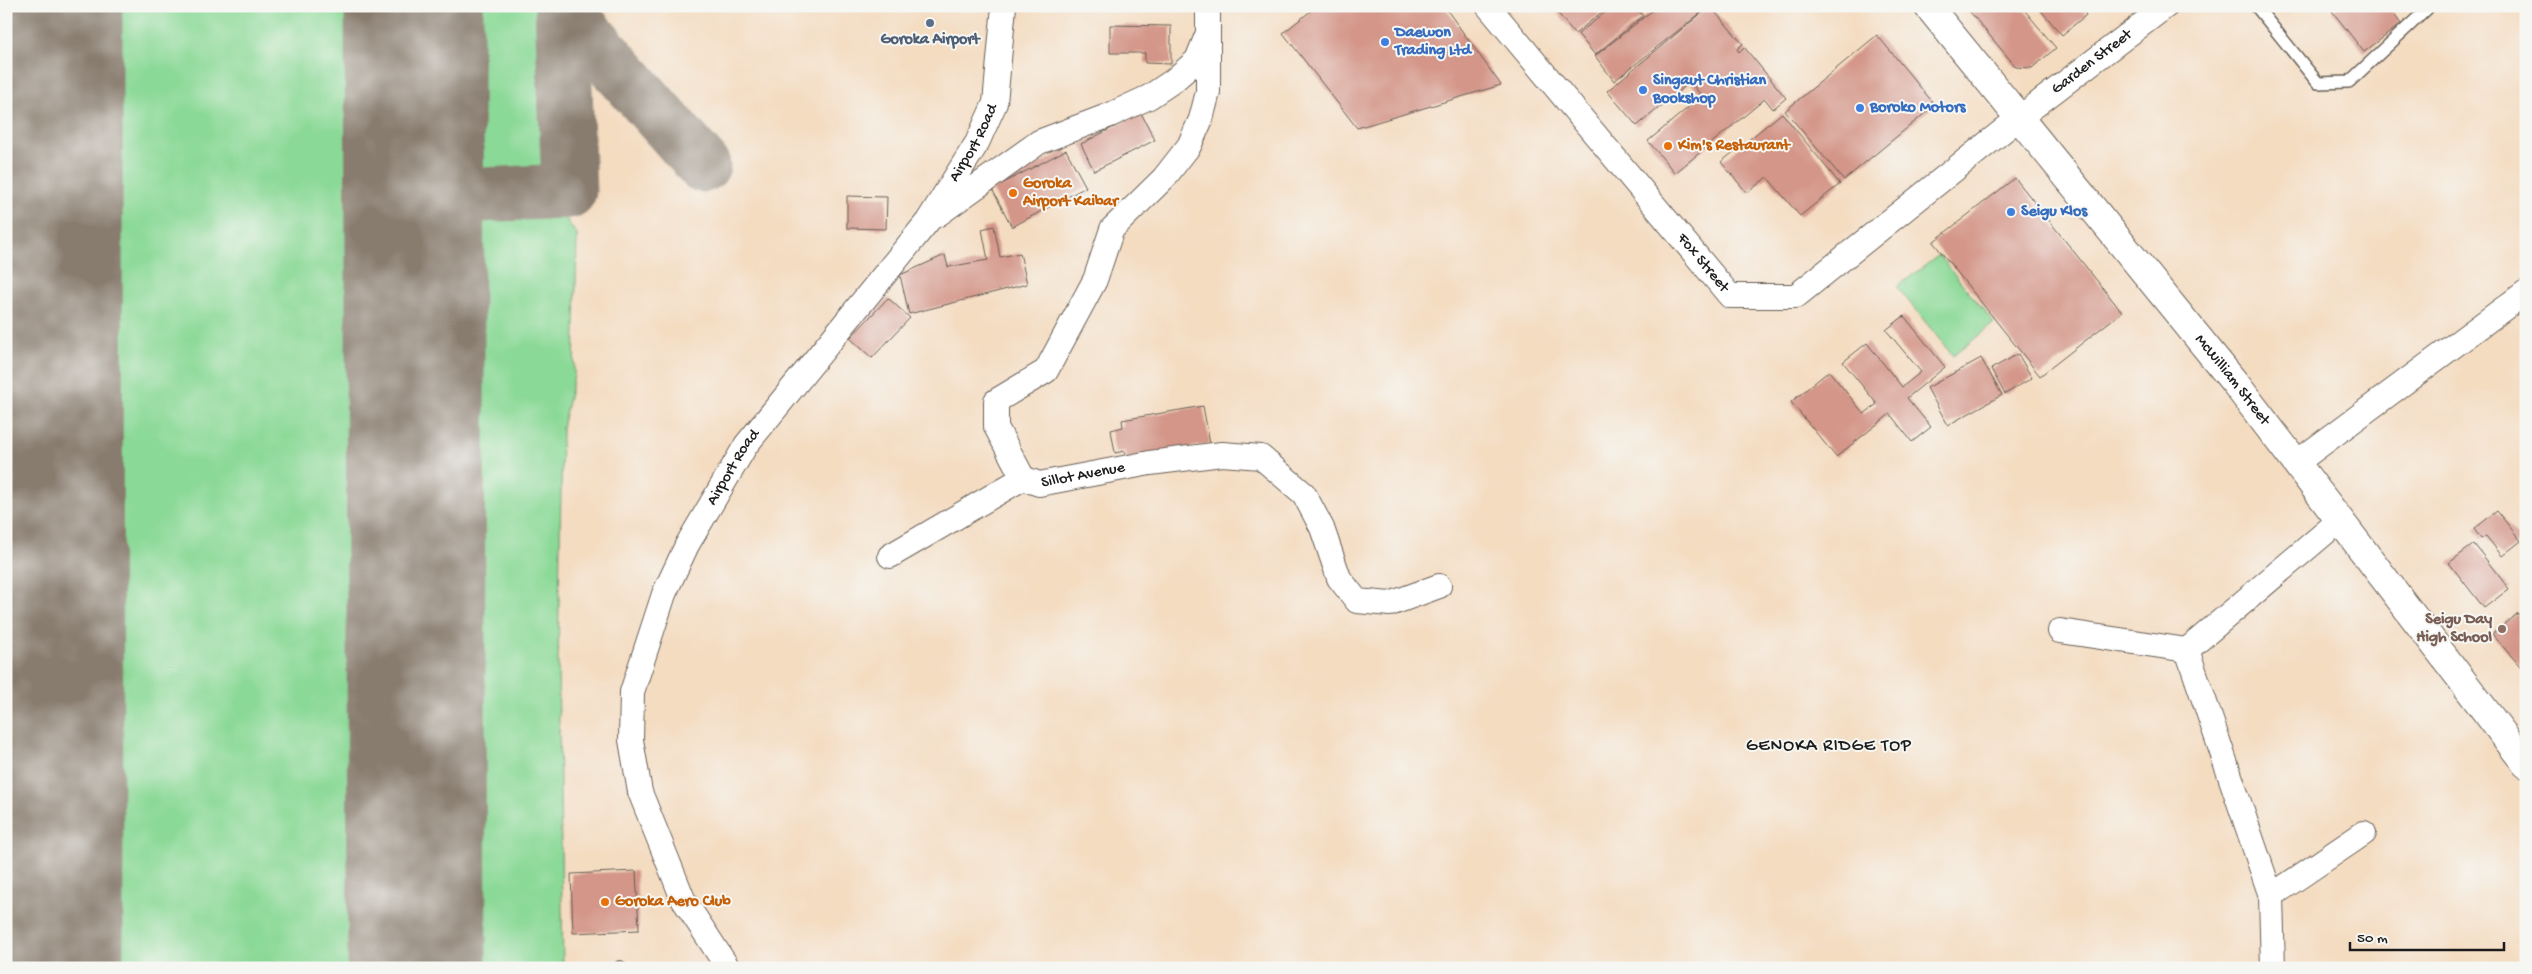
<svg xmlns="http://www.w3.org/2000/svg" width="2532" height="974" viewBox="0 0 2532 974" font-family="'Gochi Hand',sans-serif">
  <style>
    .green { fill: #8bd997; stroke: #547a5a }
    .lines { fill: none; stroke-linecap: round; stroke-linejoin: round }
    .taxiway { stroke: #887c6e; stroke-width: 55 }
    .runway { stroke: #887c6e; stroke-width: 139 }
    .building { fill: #d49689 }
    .service-casing { stroke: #685f56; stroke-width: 14 }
    .minor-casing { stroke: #685f56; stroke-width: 26 }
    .tertiary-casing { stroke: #685f56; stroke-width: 30 }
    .service { stroke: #fff; stroke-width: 11 }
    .minor { stroke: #fff; stroke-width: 24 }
    .tertiary { stroke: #fff; stroke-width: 28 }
    .service-dot { fill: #5c6f8a; stroke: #f6f6f2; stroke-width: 2 }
    .shop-dot { fill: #3f7fe0; stroke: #f6f6f2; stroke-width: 2 }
    .food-dot { fill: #e8710a; stroke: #f6f6f2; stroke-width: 2 }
    .education-dot { fill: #8d6e63; stroke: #f6f6f2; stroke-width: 2 }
    .labels { text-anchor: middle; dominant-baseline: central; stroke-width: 4; stroke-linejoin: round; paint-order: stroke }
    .shop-label { font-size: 16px; font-weight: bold; fill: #366cbe; stroke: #f6f6f2; text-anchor: start }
    .service-label { font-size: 16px; font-weight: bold; fill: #4e5e75; stroke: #f6f6f2 }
    .street-label { font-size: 16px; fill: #1c1c1c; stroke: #f6f6f2 }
    .food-label { font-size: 16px; font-weight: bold; fill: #c56008; stroke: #f6f6f2; text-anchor: start }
    .education-label { font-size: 16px; font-weight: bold; fill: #785e54; stroke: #f6f6f2; text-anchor: end }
    .neighbourhood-label { font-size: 18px; letter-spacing: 1px; fill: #1c1c1c; stroke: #f6f6f2 }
  </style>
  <rect width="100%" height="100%" fill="#f6f6f2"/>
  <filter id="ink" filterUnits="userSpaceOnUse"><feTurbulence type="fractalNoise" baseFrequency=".02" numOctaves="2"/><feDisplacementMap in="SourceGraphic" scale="10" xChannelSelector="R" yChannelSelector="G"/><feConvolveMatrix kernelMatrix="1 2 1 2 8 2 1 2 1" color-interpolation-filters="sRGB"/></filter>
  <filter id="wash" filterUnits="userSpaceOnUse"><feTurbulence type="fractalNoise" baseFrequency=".0096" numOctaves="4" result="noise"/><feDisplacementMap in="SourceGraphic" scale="20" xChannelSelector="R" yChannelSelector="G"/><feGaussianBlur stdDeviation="1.12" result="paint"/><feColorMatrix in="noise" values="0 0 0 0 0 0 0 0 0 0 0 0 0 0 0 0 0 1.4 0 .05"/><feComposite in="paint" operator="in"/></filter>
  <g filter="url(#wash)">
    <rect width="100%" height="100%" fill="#f4dcc1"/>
    <g class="green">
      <path d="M93,6h297l-3,962h-296z"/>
      <path d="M435,6h115l3,170 -9,5 -77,2 -27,-6 -5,-15z"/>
      <path d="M538,211l26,5 13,19 -3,140 -12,53 -4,237 5,303h-121l-6,-710 7,-22 18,-19z"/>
      <path d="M1939,255l55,68 -41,33 -56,-69z"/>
    </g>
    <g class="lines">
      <g class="taxiway">
        <path d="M562,6l141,159"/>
        <path d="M413,198l156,-7 -7,-184"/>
      </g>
      <g class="runway">
        <path d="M53,6l1,962"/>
        <path d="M414,6l3,962"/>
      </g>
    </g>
    <g id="blocks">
      <g class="building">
        <path d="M1317,6h127l57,79 -144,43 -74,-95z"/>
        <path d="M1552,6h57l-34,28z"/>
        <path d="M1613,6h22l8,10 -48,39 -17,-21z"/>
        <path d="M1658,6l49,2 -93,73 -19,-25z"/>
        <path d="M1710,6l33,38 -6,5 2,3 5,-5 42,51 -13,11 -8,-10 -90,74 -27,-32 54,-45 -12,-14 -53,44 -30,-35z"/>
        <path d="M1965,6h56l35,42 -24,20 -16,-1z"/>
        <path d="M2037,6h42l7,9 -24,20z"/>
        <path d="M2338,6h50l13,18 -37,28 -32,-41z"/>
        <path d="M1110,25l61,1v38l-26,-1v-10h-35z"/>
        <path d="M1877,35l58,70 -91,75 -59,-69z"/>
        <path d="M1141,113l14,27 -61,31 -13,-27z"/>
        <path d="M1782,113l58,71 -40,32 -33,-39 -20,16 -26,-31z"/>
        <path d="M1066,150l20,37 -74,40 -20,-38z"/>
        <path d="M2015,178l107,134 -82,64 -107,-134z"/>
        <path d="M847,196l40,1 -1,32 -39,-1z"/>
        <path d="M994,226l6,31 20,-4 7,31 -118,30 -9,-39 45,-20 3,12 40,-7 -6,-31z"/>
        <path d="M888,298l22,20 -38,40 -22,-20z"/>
        <path d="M1904,316l41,51 -38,31 24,29 -19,15 -22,-28 -54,43 -45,-55 38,-31 35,43 13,-10 -34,-42 24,-19 35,44 19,-15 -35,-42z"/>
        <path d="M2018,354l14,24 -27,16 -14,-25z"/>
        <path d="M1981,358l21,37 -54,30 -21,-37z"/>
        <path d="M1203,406l7,38 -83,15 -2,-8 -10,2 -4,-23 12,-3 -1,-7z"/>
        <path d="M2497,511l24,30 -19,15 -16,-20 -5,3 -7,-10z"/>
        <path d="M2474,544l35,45 -25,19 -35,-45z"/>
        <path d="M2518,613l8,9v51l-34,-39z"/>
        <path d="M636,871l3,59 -66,3 -2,-59z"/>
      </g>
    </g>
  </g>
  <g filter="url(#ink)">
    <use href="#blocks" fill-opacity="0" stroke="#685f56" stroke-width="1"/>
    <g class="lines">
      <g class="service-casing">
        <g id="service">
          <path d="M2256,6l62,77 31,-1 78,-73"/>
          <path d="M620,967v1"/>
        </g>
      </g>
      <g class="minor-casing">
        <g id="minor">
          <path id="s1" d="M1488,6l242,290h66l223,-178 147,-112"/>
          <path id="s2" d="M1208,33v59l-7,27 -12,27 -25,32 -52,51 -17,51 -49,91 -50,30v26l27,51 16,6 111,-21 72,-9 39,3 43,37 18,34 17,50 18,23 33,3 49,-18"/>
          <path d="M937,215l102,-73 71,-27 39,-18 24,-16 24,-21 11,-27v-27"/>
          <path d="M2296,463l230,-171"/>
          <path d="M890,556l133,-78"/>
          <path d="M2060,631l127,19"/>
          <path d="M2271,896l93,-63"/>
          <path id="s3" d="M728,968l-45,-69 -43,-107 -9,-52 1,-48 32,-98 23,-49 59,-100 182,-224 49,-78 18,-40 9,-97"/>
          <path d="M2273,968l-2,-72 -84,-246 153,-130"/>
        </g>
      </g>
      <g class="tertiary-casing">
        <g id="tertiary">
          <path id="s4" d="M1928,6l307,377 291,381"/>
        </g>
      </g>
      <use href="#service" class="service"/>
      <use href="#minor" class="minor"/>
      <use href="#tertiary" class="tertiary"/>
    </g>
  </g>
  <circle class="service-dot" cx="930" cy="23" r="5"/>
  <g class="shop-dot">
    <circle cx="1385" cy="42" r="5"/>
    <circle cx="1643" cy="90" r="5"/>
    <circle cx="1860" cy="108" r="5"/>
    <circle cx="2011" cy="212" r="5"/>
  </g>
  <g class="food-dot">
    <circle cx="1668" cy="146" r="5"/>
    <circle cx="1013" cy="193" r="5"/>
    <circle cx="605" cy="902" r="5"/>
  </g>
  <circle class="education-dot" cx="2502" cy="629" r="5"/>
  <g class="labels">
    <g class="shop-label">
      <text x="1395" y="33">Daewon<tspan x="1395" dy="18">Trading Ltd</tspan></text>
      <text x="1653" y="81">Singaut Christian<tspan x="1653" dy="18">Bookshop</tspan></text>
      <text x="1870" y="108">Boroko Motors</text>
      <text x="2021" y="212">Seigu Klos</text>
    </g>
    <g class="service-label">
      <text x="930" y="40">Goroka Airport</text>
    </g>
    <g class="street-label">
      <text stroke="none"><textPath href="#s1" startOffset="821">Garden Street</textPath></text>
      <text stroke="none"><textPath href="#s3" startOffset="951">Airport Road</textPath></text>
      <text stroke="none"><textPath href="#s1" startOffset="335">Fox Street</textPath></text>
      <text stroke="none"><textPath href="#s4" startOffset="482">McWilliam Street</textPath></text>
      <text stroke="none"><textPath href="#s3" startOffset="546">Airport Road</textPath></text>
      <text stroke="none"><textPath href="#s2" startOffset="591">Sillot Avenue</textPath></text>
    </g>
    <g class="food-label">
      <text x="1678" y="146">Kim's Restaurant</text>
      <text x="1023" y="184">Goroka<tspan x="1023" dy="18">Airport Kaibar</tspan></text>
      <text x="615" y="902">Goroka Aero Club</text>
    </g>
    <g class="education-label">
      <text x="2492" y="620">Seigu Day<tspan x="2492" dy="18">High School</tspan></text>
    </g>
    <g class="neighbourhood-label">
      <text x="1829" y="746">GENOKA RIDGE TOP</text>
    </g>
  </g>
  <rect width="2532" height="974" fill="none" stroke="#f6f6f2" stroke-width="25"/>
  <path d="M2350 942v8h154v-8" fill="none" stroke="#1c1c1c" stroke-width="2.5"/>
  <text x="2357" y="942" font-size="15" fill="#1c1c1c" stroke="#f6f6f2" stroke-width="4" paint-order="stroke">50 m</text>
</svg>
